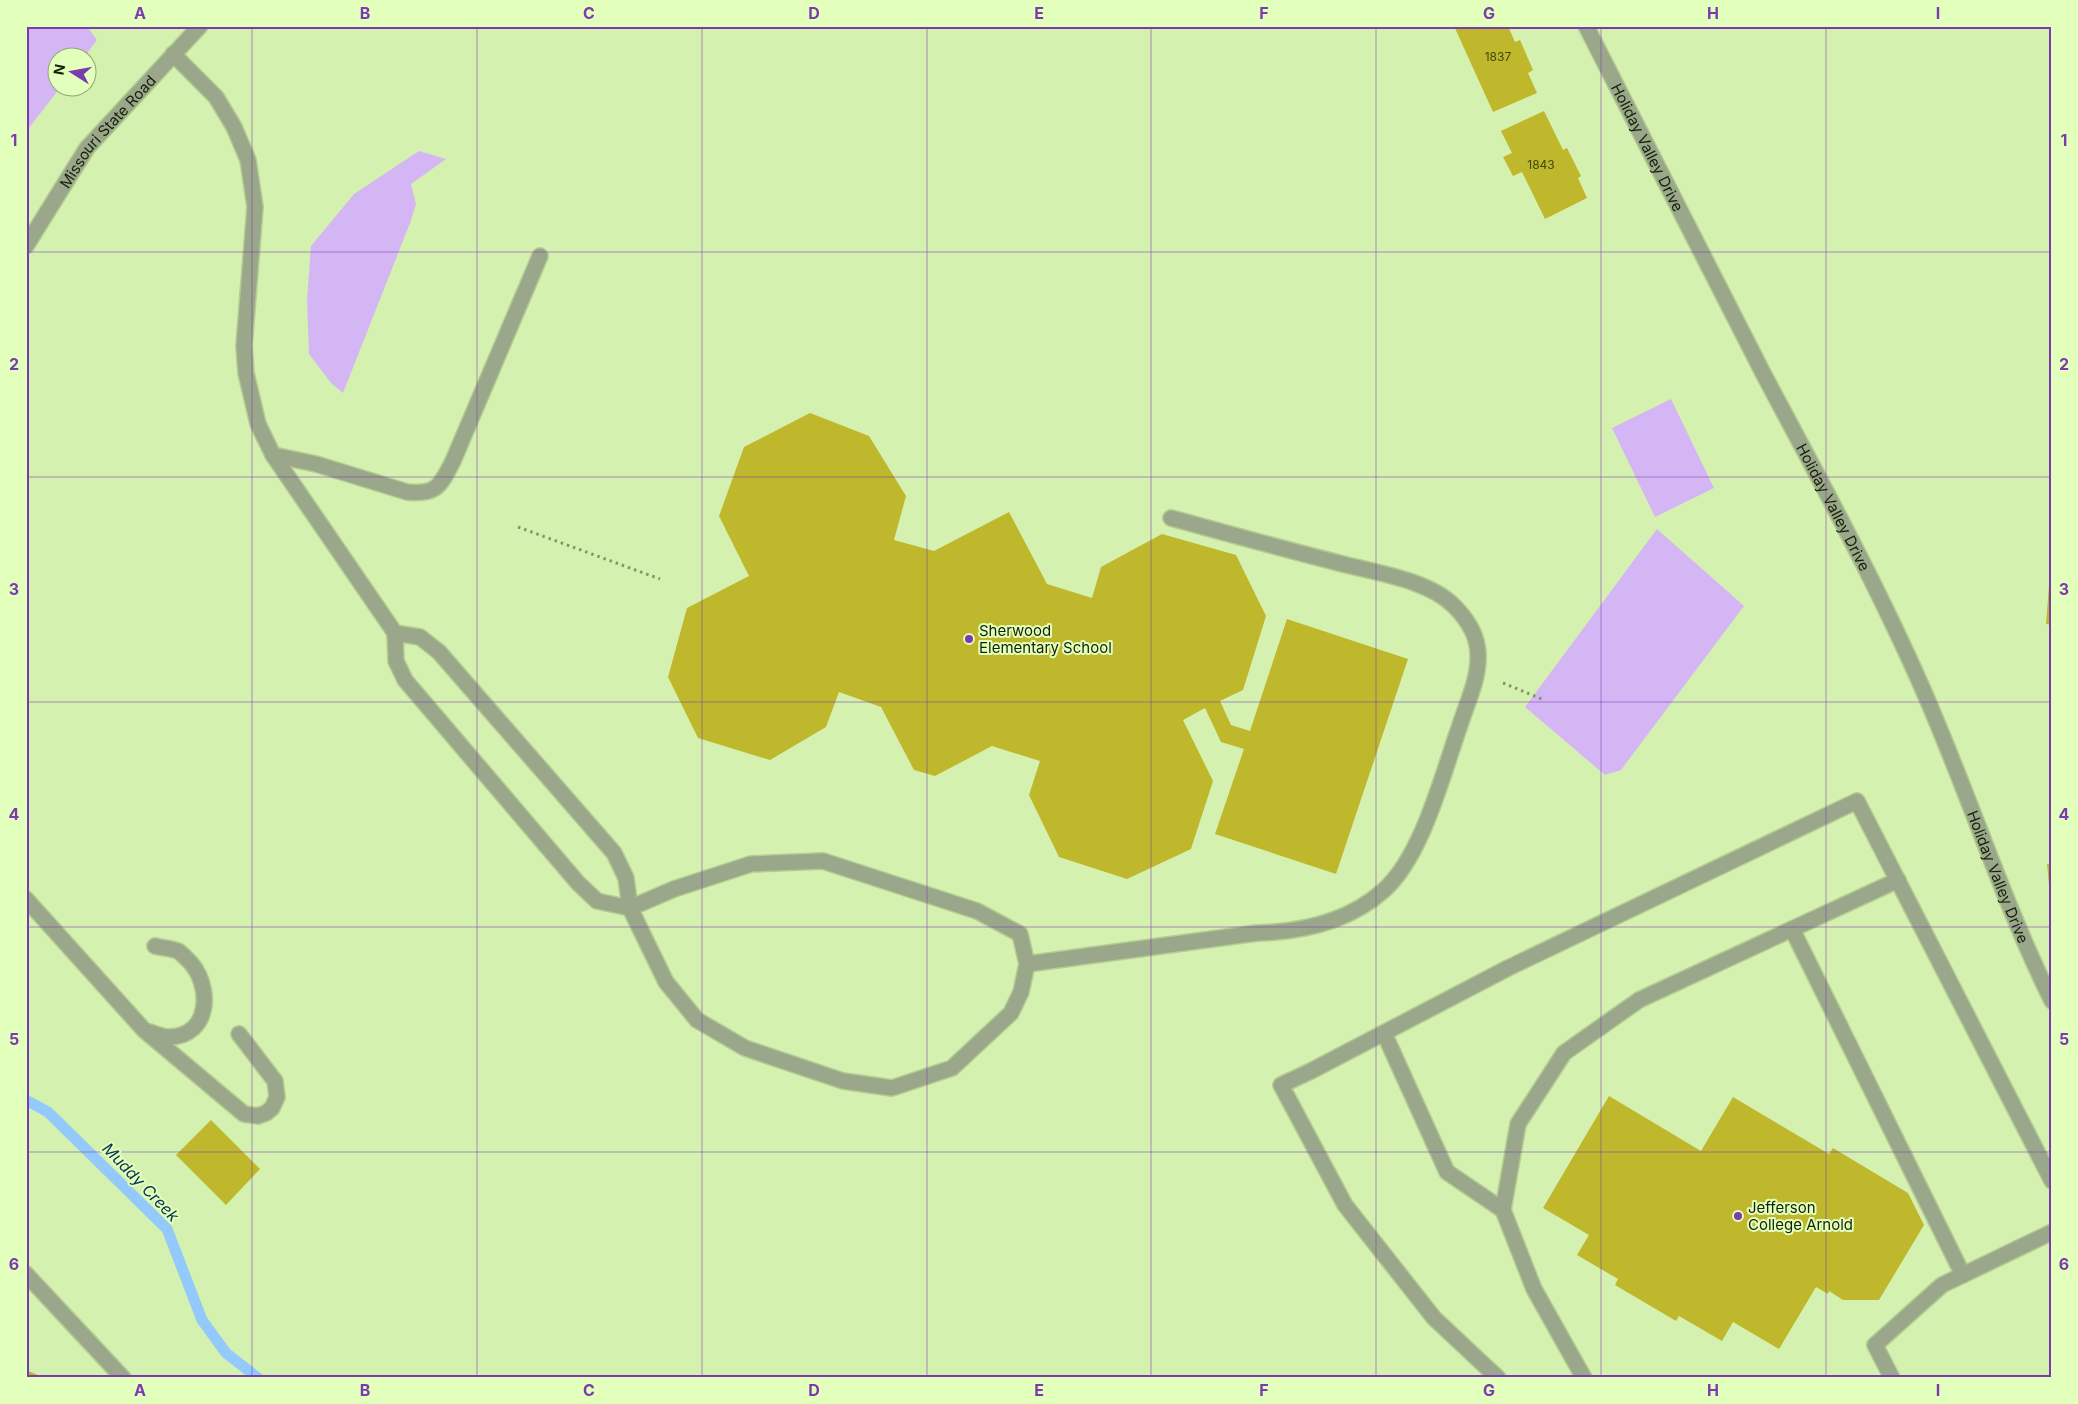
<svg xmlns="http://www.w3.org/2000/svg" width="2078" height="1404" viewBox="0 0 2078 1404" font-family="Inter,sans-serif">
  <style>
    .green { fill: #d5b6f5 }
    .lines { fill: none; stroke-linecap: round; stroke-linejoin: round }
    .stream { stroke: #93c9fb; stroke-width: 11 }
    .building { fill: #bfb82c }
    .minor-casing { stroke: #b3cc91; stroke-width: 18 }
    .path { stroke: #839766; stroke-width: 3; stroke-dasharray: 2.5 4; stroke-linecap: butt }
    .minor { stroke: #9aa78b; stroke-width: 15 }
    .grid { fill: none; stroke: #7b3aae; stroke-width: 1; stroke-opacity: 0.55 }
    .poi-dot { fill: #7b3aae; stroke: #e2ffbb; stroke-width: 2 }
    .labels { text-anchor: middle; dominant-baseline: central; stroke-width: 4; stroke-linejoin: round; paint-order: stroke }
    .number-label { font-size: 12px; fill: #414710 }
    .street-label { font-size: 15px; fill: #172107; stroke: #e2ffbb }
    .poi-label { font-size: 15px; fill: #172107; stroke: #e2ffbb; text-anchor: start }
    .water-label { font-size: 16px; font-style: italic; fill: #093353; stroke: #e2ffbb }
    .neatline { fill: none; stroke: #7b3aae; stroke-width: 2 }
    .grid-label { font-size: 16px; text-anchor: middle; font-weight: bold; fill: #7b3aae }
  </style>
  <rect width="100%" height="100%" fill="#d5f1af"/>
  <g class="green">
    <path d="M26,26h61l10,14 -13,17 -26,1v30h2l-32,41 -2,-2z"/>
    <path d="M419,151l27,8 -35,25 5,20 -6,19 -67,170 -12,-10 -22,-29 -2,-54 4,-54 43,-52z"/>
    <path d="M1671,399l43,89 -59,29 -43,-89z"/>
    <path d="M1657,529l87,77 -123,164 -16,5 -80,-68z"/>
  </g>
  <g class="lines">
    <path class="stream" d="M26,1100l22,12 119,117 35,91 24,33 32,25"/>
  </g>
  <g class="building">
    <path d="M1454,26h54l7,16 5,-2 13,30 -5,3 9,20 -44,19z"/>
    <path d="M1544,111l19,39 4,-2 14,28 -3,2 9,20 -42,21 -23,-47 -9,4 -10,-19 9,-4 -11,-22z"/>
    <path d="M810,413l59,23 37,60 -12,44 40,11 75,-39 38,72 45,14 9,-31 61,-33 74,21 30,61 -23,74 -23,11 11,24 19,6 37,-112 121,40 -72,215 -121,-40 29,-85 -23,-7 -16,-34 -22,12 30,61 -22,68 -64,30 -68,-22 -30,-62 11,-34 -48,-15 -57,30 -21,-6 -33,-63 -42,-15 -13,35 -56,33 -72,-22 -30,-61 19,-69 62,-32 -30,-60 25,-69z"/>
    <path d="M2050,572h2v53l-6,-1z"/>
    <path d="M2047,864h5v32h-2z"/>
    <path d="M1609,1096l92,55 32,-54 96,57 4,-6 75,45 16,32 -45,75h-36l-14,-9 -1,3 -12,-7 -37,62 -46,-27 -11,19 -43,-25 -3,5 -61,-36 3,-6 -41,-24 12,-20 -46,-27z"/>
    <path d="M211,1120l49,49 -34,36 -50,-50z"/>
    <path d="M26,1370l19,8h-19z"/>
  </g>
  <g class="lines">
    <g class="minor-casing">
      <g id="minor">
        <path id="s1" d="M1586,26c60,116 118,233 178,349 51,96 103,191 148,290 51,110 86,227 140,336"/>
        <path d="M173,54l43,43 18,30 14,33 7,47 -11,139 2,27 12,51 15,31 122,178 1,28 9,19 173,203 19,18 33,7 44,-19 77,-25 72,-3 154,50 43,23 7,30 -6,28 -10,21 -59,55 -60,20 -49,-7 -98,-33 -48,-28 -31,-38 -36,-74 -4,-30 -12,-25 -175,-201 -19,-15 -25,-4"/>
        <path id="s2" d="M26,246l61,-98 113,-122"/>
        <path d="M273,455l43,9 91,28c30,3 33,-6 46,-31l87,-205"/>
        <path d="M26,899l118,131 100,84 14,2 8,-3 6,-5 5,-11 -2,-16 -36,-47"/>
        <path d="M1792,929l171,346"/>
        <path d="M1027,964l230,-31c45,-1 92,-12 126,-42 39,-34 59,-115 76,-163 7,-23 20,-48 19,-73 0,-19 -10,-35 -24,-49 -26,-27 -83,-34 -119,-44 -55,-14 -109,-29 -164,-44"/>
        <path d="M150,1032c6,2 12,5 18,5 44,0 45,-54 19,-78 -3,-3 -6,-6 -9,-8 -7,-3 -16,-3 -23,-5"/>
        <path d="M1384,1033l63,139 56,38"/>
        <path d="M26,1274l97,104"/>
        <path d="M1498,1378l-64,-60 -89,-113 -64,-120 28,-13 199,-104 349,-167 195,380"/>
        <path d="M1584,1378l-50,-89 -31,-79 15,-86 46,-71 75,-53 259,-120"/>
        <path d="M1892,1378l-17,-33 67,-60 110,-53"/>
      </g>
    </g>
    <g class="path">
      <path d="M518,527l142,52"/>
      <path d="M1503,683l41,17"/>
    </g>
    <use href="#minor" class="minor"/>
  </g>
  <path class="grid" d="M252,26v1352M477,26v1352M702,26v1352M927,26v1352M1151,26v1352M1376,26v1352M1601,26v1352M1826,26v1352M26,252h2026M26,477h2026M26,702h2026M26,927h2026M26,1152h2026"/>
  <g class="poi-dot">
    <circle cx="969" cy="639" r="5"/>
    <circle cx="1738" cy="1216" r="5"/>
  </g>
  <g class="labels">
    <g class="number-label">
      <text x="1498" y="56">1837</text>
      <text x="1541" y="164">1843</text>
    </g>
    <g class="street-label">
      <text stroke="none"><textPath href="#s2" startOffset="141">Missouri State Road</textPath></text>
      <text stroke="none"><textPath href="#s1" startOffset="136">Holiday Valley Drive</textPath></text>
      <text stroke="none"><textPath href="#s1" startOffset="541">Holiday Valley Drive</textPath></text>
      <text stroke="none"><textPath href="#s1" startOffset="946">Holiday Valley Drive</textPath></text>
    </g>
    <g class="poi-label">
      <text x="979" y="630">Sherwood<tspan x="979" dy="17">Elementary School</tspan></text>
      <text x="1748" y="1207">Jefferson<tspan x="1748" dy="17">College Arnold</tspan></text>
    </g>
    <g class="water-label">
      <text transform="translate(141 1182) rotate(46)">Muddy Creek</text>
    </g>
  </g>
  <rect width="2078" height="1404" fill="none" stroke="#e2ffbb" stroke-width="55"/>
  <g transform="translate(72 72) rotate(281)"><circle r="24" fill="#e2ffbb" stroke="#91a673"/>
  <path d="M0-4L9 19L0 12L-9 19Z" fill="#7b3aae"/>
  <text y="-8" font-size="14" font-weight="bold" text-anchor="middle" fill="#172107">N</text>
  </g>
  <rect x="28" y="28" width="2022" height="1348" class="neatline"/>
  <g class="grid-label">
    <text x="140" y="19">A</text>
    <text x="365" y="19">B</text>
    <text x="589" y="19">C</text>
    <text x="814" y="19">D</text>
    <text x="1039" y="19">E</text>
    <text x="1264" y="19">F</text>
    <text x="1489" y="19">G</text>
    <text x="1713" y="19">H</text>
    <text x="1938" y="19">I</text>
    <text x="14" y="146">1</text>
    <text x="2064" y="146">1</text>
    <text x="14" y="370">2</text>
    <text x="2064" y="370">2</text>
    <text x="14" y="595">3</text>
    <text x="2064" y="595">3</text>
    <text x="14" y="820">4</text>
    <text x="2064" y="820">4</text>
    <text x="14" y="1045">5</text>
    <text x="2064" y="1045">5</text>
    <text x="14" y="1270">6</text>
    <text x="2064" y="1270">6</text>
    <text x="140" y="1396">A</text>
    <text x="365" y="1396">B</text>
    <text x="589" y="1396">C</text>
    <text x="814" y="1396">D</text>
    <text x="1039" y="1396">E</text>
    <text x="1264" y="1396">F</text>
    <text x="1489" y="1396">G</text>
    <text x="1713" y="1396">H</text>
    <text x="1938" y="1396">I</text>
  </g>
</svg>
